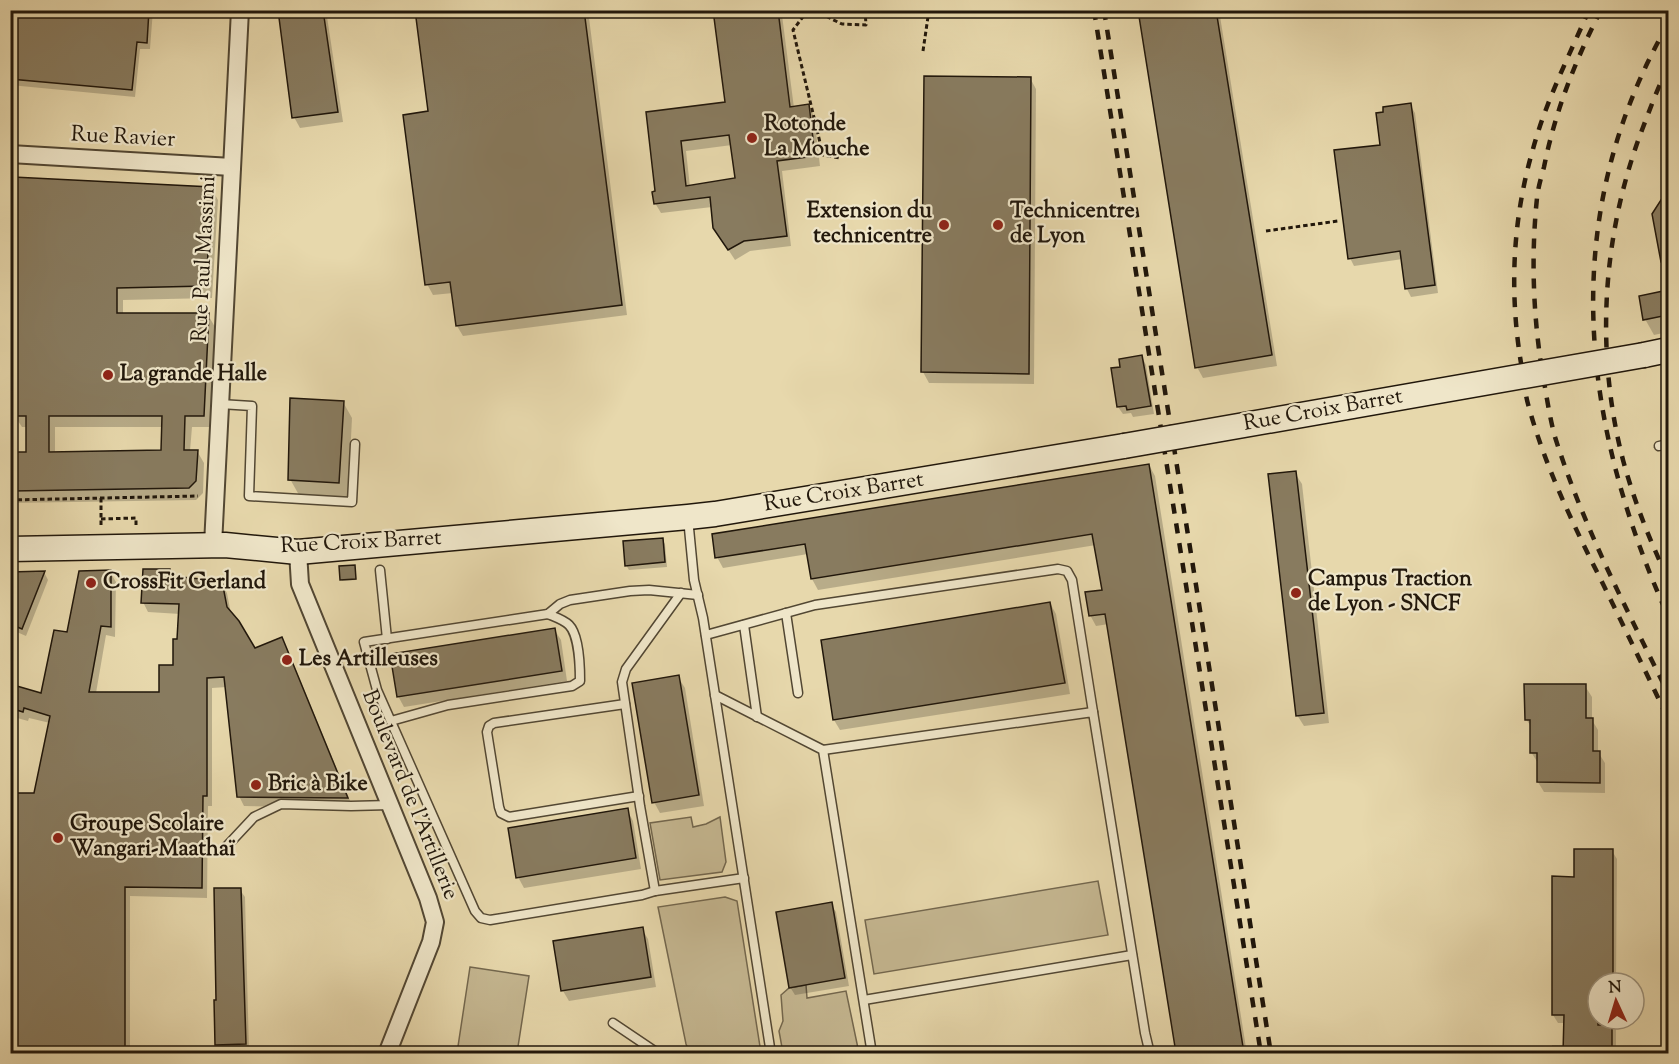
<svg xmlns="http://www.w3.org/2000/svg" width="1679" height="1064" viewBox="0 0 1679 1064" font-family="'Sorts Mill Goudy',serif">
  <style>
    .green { fill: #c5b791; stroke: #73674e; stroke-width: 1.5 }
    .shadow { fill: #0003; fill-rule: evenodd }
    .building { fill: #887b5f; stroke: #21170b; stroke-width: 1.5; fill-rule: evenodd }
    .lines { fill: none; stroke-linecap: round; stroke-linejoin: round }
    .lane-casing { stroke: #524733; stroke-width: 11 }
    .street-casing { stroke: #524733; stroke-width: 20 }
    .secondary-casing { stroke: #21170b; stroke-width: 27 }
    .path { stroke: #21170b; stroke-width: 3; stroke-dasharray: 4.5 3; stroke-linecap: butt }
    .lane { stroke: #efe6c9; stroke-width: 8 }
    .street { stroke: #efe6c9; stroke-width: 16 }
    .secondary { stroke: #efe6c9; stroke-width: 24 }
    .rail { stroke: #21170b; stroke-width: 4.5; stroke-dasharray: 10 10; stroke-linecap: butt }
    .secondary-bridge-casing { stroke: #21170b; stroke-width: 27; stroke-linecap: butt }
    .secondary-bridge { stroke: #efe6c9; stroke-width: 24 }
    .poi-dot { fill: #8f2418; stroke: #efe6c9; stroke-width: 2 }
    .labels { text-anchor: middle; dominant-baseline: central; stroke-width: 4.5; stroke-linejoin: round; paint-order: stroke }
    .poi-label { font-size: 22px; font-weight: bold; fill: #21170b; stroke: #efe6c9; text-anchor: start }
    .street-label { font-size: 22px; fill: #21170b; stroke: #efe6c9 }
  </style>
  <rect width="100%" height="100%" fill="#e7d8ac"/>
  <filter id="stains"><feTurbulence type="fractalNoise" baseFrequency=".00333" numOctaves="4"/><feColorMatrix values="0 0 0 0 .2 0 0 0 0 .09 0 0 0 0 .02 0 0 0 .5 -.17"/></filter>
  <radialGradient id="worn" r=".72"><stop offset=".6" stop-color="#630" stop-opacity="0"/><stop offset="1" stop-color="#630" stop-opacity=".3"/></radialGradient>
  <g class="green">
    <path d="M691,817l2,10 13,-3 14,-7 6,45 -4,10 -62,8 -10,-57z"/>
    <path d="M1098,881l10,54 -234,39 -9,-54z"/>
    <path d="M725,897l12,4 24,152h-71l-4,-9 -28,-137z"/>
    <path d="M470,967l59,9 -12,77h-60z"/>
    <path d="M806,985l1,13 39,-7 13,62h-76l-4,-22 4,-10 -2,-26 8,-7z"/>
  </g>
  <g class="shadow">
    <path d="M10,10h143l-3,39h-10l-5,48 -125,-12z"/>
    <path d="M280,10h46l17,112 -43,6 -6,-11z"/>
    <path d="M416,10h172l39,305 -164,21 -6,-10 -4,-33 -20,2 -6,-11 3,-171z"/>
    <path d="M715,10h83l1,3 -17,2 12,93 14,-2 6,10 6,50 -38,5 9,75 -41,5 -15,9 -21,-32 -2,-21 -51,6 -6,-10 2,-11 -10,-79 80,-10zM732,145l4,34 -46,8 -4,-36z"/>
    <path d="M1140,10h79l58,356 -74,12 -6,-11z"/>
    <path d="M1030,78l6,11 -2,295 -105,-1 -6,-11z"/>
    <path d="M1410,105l5,8 23,180 -27,4 -4,-8 -4,-30 -49,7 -4,-8 31,-112z"/>
    <path d="M10,178l201,10 7,12 -6,98 -89,2v14l85,1 7,12 -5,100h-18l-2,24h7l7,12 -1,30 -7,7 -186,3v-49l17,-1 1,-26h-6l-8,-12h-4v-50h4v-130h-4zM55,427h108l-1,25 -107,1z"/>
    <path d="M1668,192v68l-9,-16 -5,-30z"/>
    <path d="M1668,292v40l-14,3 -9,-16 -4,-22z"/>
    <path d="M1142,357l4,8 8,49 -21,3 -2,-4 -8,1 -5,-7 4,-39z"/>
    <path d="M343,402l9,16 -4,80 -49,-3 -9,-16z"/>
    <path d="M1149,465l6,11 92,578h-70l-68,-430 -13,2 -6,-11 13,-24 -7,-46 -278,45 -6,-11 -4,-25 -85,14 -6,-11z"/>
    <path d="M1295,473l7,11 27,239 -25,3 -7,-11z"/>
    <path d="M662,539l3,5 2,23 -38,3 -3,-5z"/>
    <path d="M354,567l2,13 -14,1 -1,-2z"/>
    <path d="M169,571l4,7 48,5 6,10 4,21 23,36 28,-11 5,9 66,160 -109,-2 -5,-10 -12,-109 -15,1v118h-4l-1,92 -77,-2v158h-120v-260l25,1 15,-72 -21,-5 -1,3 -18,-5v-30l33,9 26,-62 41,-61 6,10 -1,55 -9,-2 -10,58h64l15,-27 5,-52 -32,-2 -5,-10z"/>
    <path d="M44,572l4,8 -22,56 -16,-7v-53z"/>
    <path d="M1050,603l6,11 14,80 -230,36 -6,-10z"/>
    <path d="M554,629l7,11 6,41 -163,26 -6,-11z"/>
    <path d="M678,677l7,11 19,118 -44,7 -6,-11z"/>
    <path d="M1585,686l7,11v23l6,10v22l7,11v30l-61,-1 -6,-10v-19l-7,-11 1,-24 -6,-9z"/>
    <path d="M627,810l6,11 8,48 -117,19 -6,-11z"/>
    <path d="M1612,851l5,8 -1,124h-18v36h18v30h9l3,5h-76v-9h13l1,-22h-8l-5,-8 23,-137z"/>
    <path d="M240,890l5,7 4,154 -28,1 -5,-8 2,-43z"/>
    <path d="M831,904l5,8 13,74 -54,9 -5,-8z"/>
    <path d="M642,929l6,10 8,48 -87,14 -6,-10z"/>
  </g>
  <g class="building">
    <path d="M10,10h139l-2,33 -10,-1 -5,48 -122,-11z"/>
    <path d="M278,10h45l15,102 -46,6z"/>
    <path d="M415,10h169l38,295 -166,21 -6,-44 -25,3 -22,-170 25,-4z"/>
    <path d="M713,10h65l12,97 19,-3 6,52 -38,5 10,75 -43,5 -16,9 -15,-22 -3,-31 -56,7 -2,-12 3,-1 -9,-79 79,-10zM729,135l6,43 -49,8 -5,-45z"/>
    <path d="M1138,10h78l56,345 -77,13z"/>
    <path d="M924,76l107,1 -2,297 -108,-2z"/>
    <path d="M1411,103l24,182 -30,4 -5,-38 -52,8 -14,-109 46,-5 -4,-32 7,-1v-5z"/>
    <path d="M13,177l199,10 -6,99 -89,2v25h92l-5,103h-19l-1,34h14l-2,31 -7,7 -177,3 -1,-39h15v-36h-13v-13h-3v-40h3zM49,416h113l-1,34 -112,2z"/>
    <path d="M1668,189v73h-7l-9,-48z"/>
    <path d="M1668,290v25l-25,5 -4,-24z"/>
    <path d="M1142,355l9,51 -24,4 -1,-4 -9,1 -6,-39 9,-1 -1,-8z"/>
    <path d="M290,398l54,3 -5,82 -51,-3z"/>
    <path d="M1149,464l95,589h-68l-71,-439 -16,2 -4,-24 17,-2 -10,-56 -281,45 -6,-35 -90,14 -3,-24z"/>
    <path d="M1296,471l28,242 -28,3 -28,-242z"/>
    <path d="M663,538l2,24 -40,4 -2,-25z"/>
    <path d="M355,565l1,14 -16,1 -1,-14z"/>
    <path d="M143,569h27v7l52,5 5,26 12,14 16,27 27,-11 66,161 -111,-1 -13,-120 -17,1v118h-4l-1,92 -77,-1v166h-115v-260h24l16,-77 -26,-8 -1,4 -13,-4v-24l31,9 13,-63 13,2 12,-61 32,-1v57l-10,-1 -12,66h70v-27h14v-26h4l2,-35 -38,-1z"/>
    <path d="M45,571l-23,58 -12,-5v-52z"/>
    <path d="M1050,602l15,81 -232,37 -12,-80z"/>
    <path d="M555,628l7,43 -165,26 -7,-43z"/>
    <path d="M679,675l20,120 -47,8 -20,-120z"/>
    <path d="M1524,684h62v34h7v33h7v32l-63,-1v-29h-7v-33h-5z"/>
    <path d="M628,808l8,50 -120,20 -8,-50z"/>
    <path d="M1574,849h39v134h-15v42h14v28h-49l1,-38h-12v-139l22,1z"/>
    <path d="M214,888h27l5,156 -31,1 -1,-45h2z"/>
    <path d="M832,902l13,76 -56,10 -13,-76z"/>
    <path d="M643,927l8,50 -90,14 -8,-50z"/>
  </g>
  <g class="lines">
    <g class="lane-casing">
      <g id="lane">
        <path d="M220,404l32,2 -3,90 103,6 3,-58"/>
        <path d="M1659,446l9,-2"/>
        <path d="M688,518l6,62 9,38 68,436"/>
        <path d="M380,570l7,69"/>
        <path d="M681,593l-55,76 -4,13 18,124 15,85 89,-13"/>
        <path d="M786,613l12,80"/>
        <path d="M744,625l13,92"/>
        <path d="M706,635l109,-30 243,-36 9,2 5,9 21,132"/>
        <path d="M715,695l108,55 49,304"/>
        <path d="M625,704l-131,19 -5,3 -2,6 12,75 2,6 8,4 130,-21"/>
        <path d="M391,721l57,-16 124,-19 8,-5c0,-14 -1,-46 -11,-56 -5,-5 -14,-8 -21,-11"/>
        <path d="M823,750l270,-38 52,321 5,21"/>
        <path d="M225,848l29,-31 27,-13 70,2 39,-1"/>
        <path d="M655,891l-13,4 -152,25 -9,-2 -6,-7 -98,-221 -13,-48 184,-28 12,-10 10,-4 60,-9 19,-1 49,5"/>
        <path d="M864,1000l268,-45"/>
        <path d="M613,1023l46,31"/>
      </g>
    </g>
    <g class="street-casing">
      <g id="street">
        <path d="M10,154l222,13"/>
        <path d="M213,545l27,-535"/>
        <path d="M298,552l2,32 128,314 7,24 -4,20 -44,112"/>
      </g>
    </g>
    <g class="secondary-casing">
      <g id="secondary">
        <path d="M1644,355l24,-5"/>
        <path d="M10,549l215,-4 73,7 390,-35 27,-3 409,-68"/>
      </g>
    </g>
    <g class="path">
      <path d="M808,10l-15,20 30,125 17,3"/>
      <path d="M813,10l29,14 24,1 -1,-15"/>
      <path d="M923,51l6,-41"/>
      <path d="M1266,231l72,-10"/>
      <path d="M101,498v28"/>
      <path d="M10,500l188,-4"/>
      <path d="M101,519l35,-1v8"/>
    </g>
    <use href="#lane" class="lane"/>
    <use href="#street" class="street"/>
    <use href="#secondary" class="secondary"/>
    <g class="rail">
      <path d="M1094,10l167,1044"/>
      <path d="M1104,10l167,1044"/>
      <path d="M1589,10c-20,46 -43,91 -56,139 -21,72 -24,146 -11,220 2,11 3,24 6,35 17,63 46,122 75,180 22,45 44,90 65,135"/>
      <path d="M1601,10c-26,51 -46,102 -57,157 -3,11 -6,21 -7,31 -6,57 -4,116 5,172 4,22 7,45 13,67 28,89 72,173 113,256"/>
      <path d="M1668,24c-111,193 -88,396 0,592"/>
      <path d="M1668,67c-10,20 -18,42 -26,63 -40,105 -47,222 -19,330 11,41 27,81 45,119"/>
    </g>
    <g class="secondary-bridge-casing">
      <path id="secondary-bridge" d="M1124,446l520,-91"/>
    </g>
    <use href="#secondary-bridge" class="secondary-bridge"/>
  </g>
  <g class="poi-dot">
    <circle cx="752" cy="138" r="6"/>
    <circle cx="944" cy="225" r="6"/>
    <circle cx="998" cy="225" r="6"/>
    <circle cx="108" cy="375" r="6"/>
    <circle cx="91" cy="583" r="6"/>
    <circle cx="1296" cy="593" r="6"/>
    <circle cx="287" cy="660" r="6"/>
    <circle cx="256" cy="785" r="6"/>
    <circle cx="58" cy="838" r="6"/>
  </g>
  <g class="labels">
    <g class="poi-label">
      <text x="764" y="125">Rotonde<tspan x="764" dy="25">La Mouche</tspan></text>
      <text x="932" y="212" text-anchor="end">Extension du<tspan x="932" dy="25">technicentre</tspan></text>
      <text x="1010" y="212">Technicentre<tspan x="1010" dy="25">de Lyon</tspan></text>
      <text x="120" y="375">La grande Halle</text>
      <text x="1308" y="580">Campus Traction<tspan x="1308" dy="25">de Lyon - SNCF</tspan></text>
      <text x="103" y="583">CrossFit Gerland</text>
      <text x="299" y="660">Les Artilleuses</text>
      <text x="268" y="785">Bric à Bike</text>
      <text x="70" y="825">Groupe Scolaire<tspan x="70" dy="25">Wangari-Maathaï</tspan></text>
    </g>
    <g class="street-label">
      <text transform="translate(123 138) rotate(3)">Rue Ravier</text>
      <text transform="translate(205 259) rotate(-87)">Rue Paul Massimi</text>
      <text transform="translate(1323 411) rotate(-10)">Rue Croix Barret</text>
      <text transform="translate(844 493) rotate(-9)">Rue Croix Barret</text>
      <text transform="translate(361 543) rotate(-3)">Rue Croix Barret</text>
      <text transform="translate(409 795) rotate(68)">Boulevard de l'Artillerie</text>
    </g>
  </g>
  <rect width="1679" height="1064" fill="none" stroke="#e7d8ac" stroke-width="36"/>
  <rect x="12" y="12" width="1655" height="1040" fill="none" stroke="#21170b" stroke-width="3"/>
  <rect x="18" y="18" width="1643" height="1028" fill="none" stroke="#21170b" stroke-width="1.5"/>
  <g transform="translate(1616 1001) rotate(356)"><circle r="28" fill="#efe6c9" stroke="#9d937d" stroke-width="1.5"/>
  <path d="M0-4.5L10 22L0 15L-10 22Z" fill="#8f2418"/>
  <text y="-9" font-size="16" font-weight="bold" text-anchor="middle" fill="#21170b">N</text>
  </g>
  <rect width="100%" height="100%" filter="url(#stains)"/>
  <rect width="100%" height="100%" fill="url(#worn)"/>
</svg>
